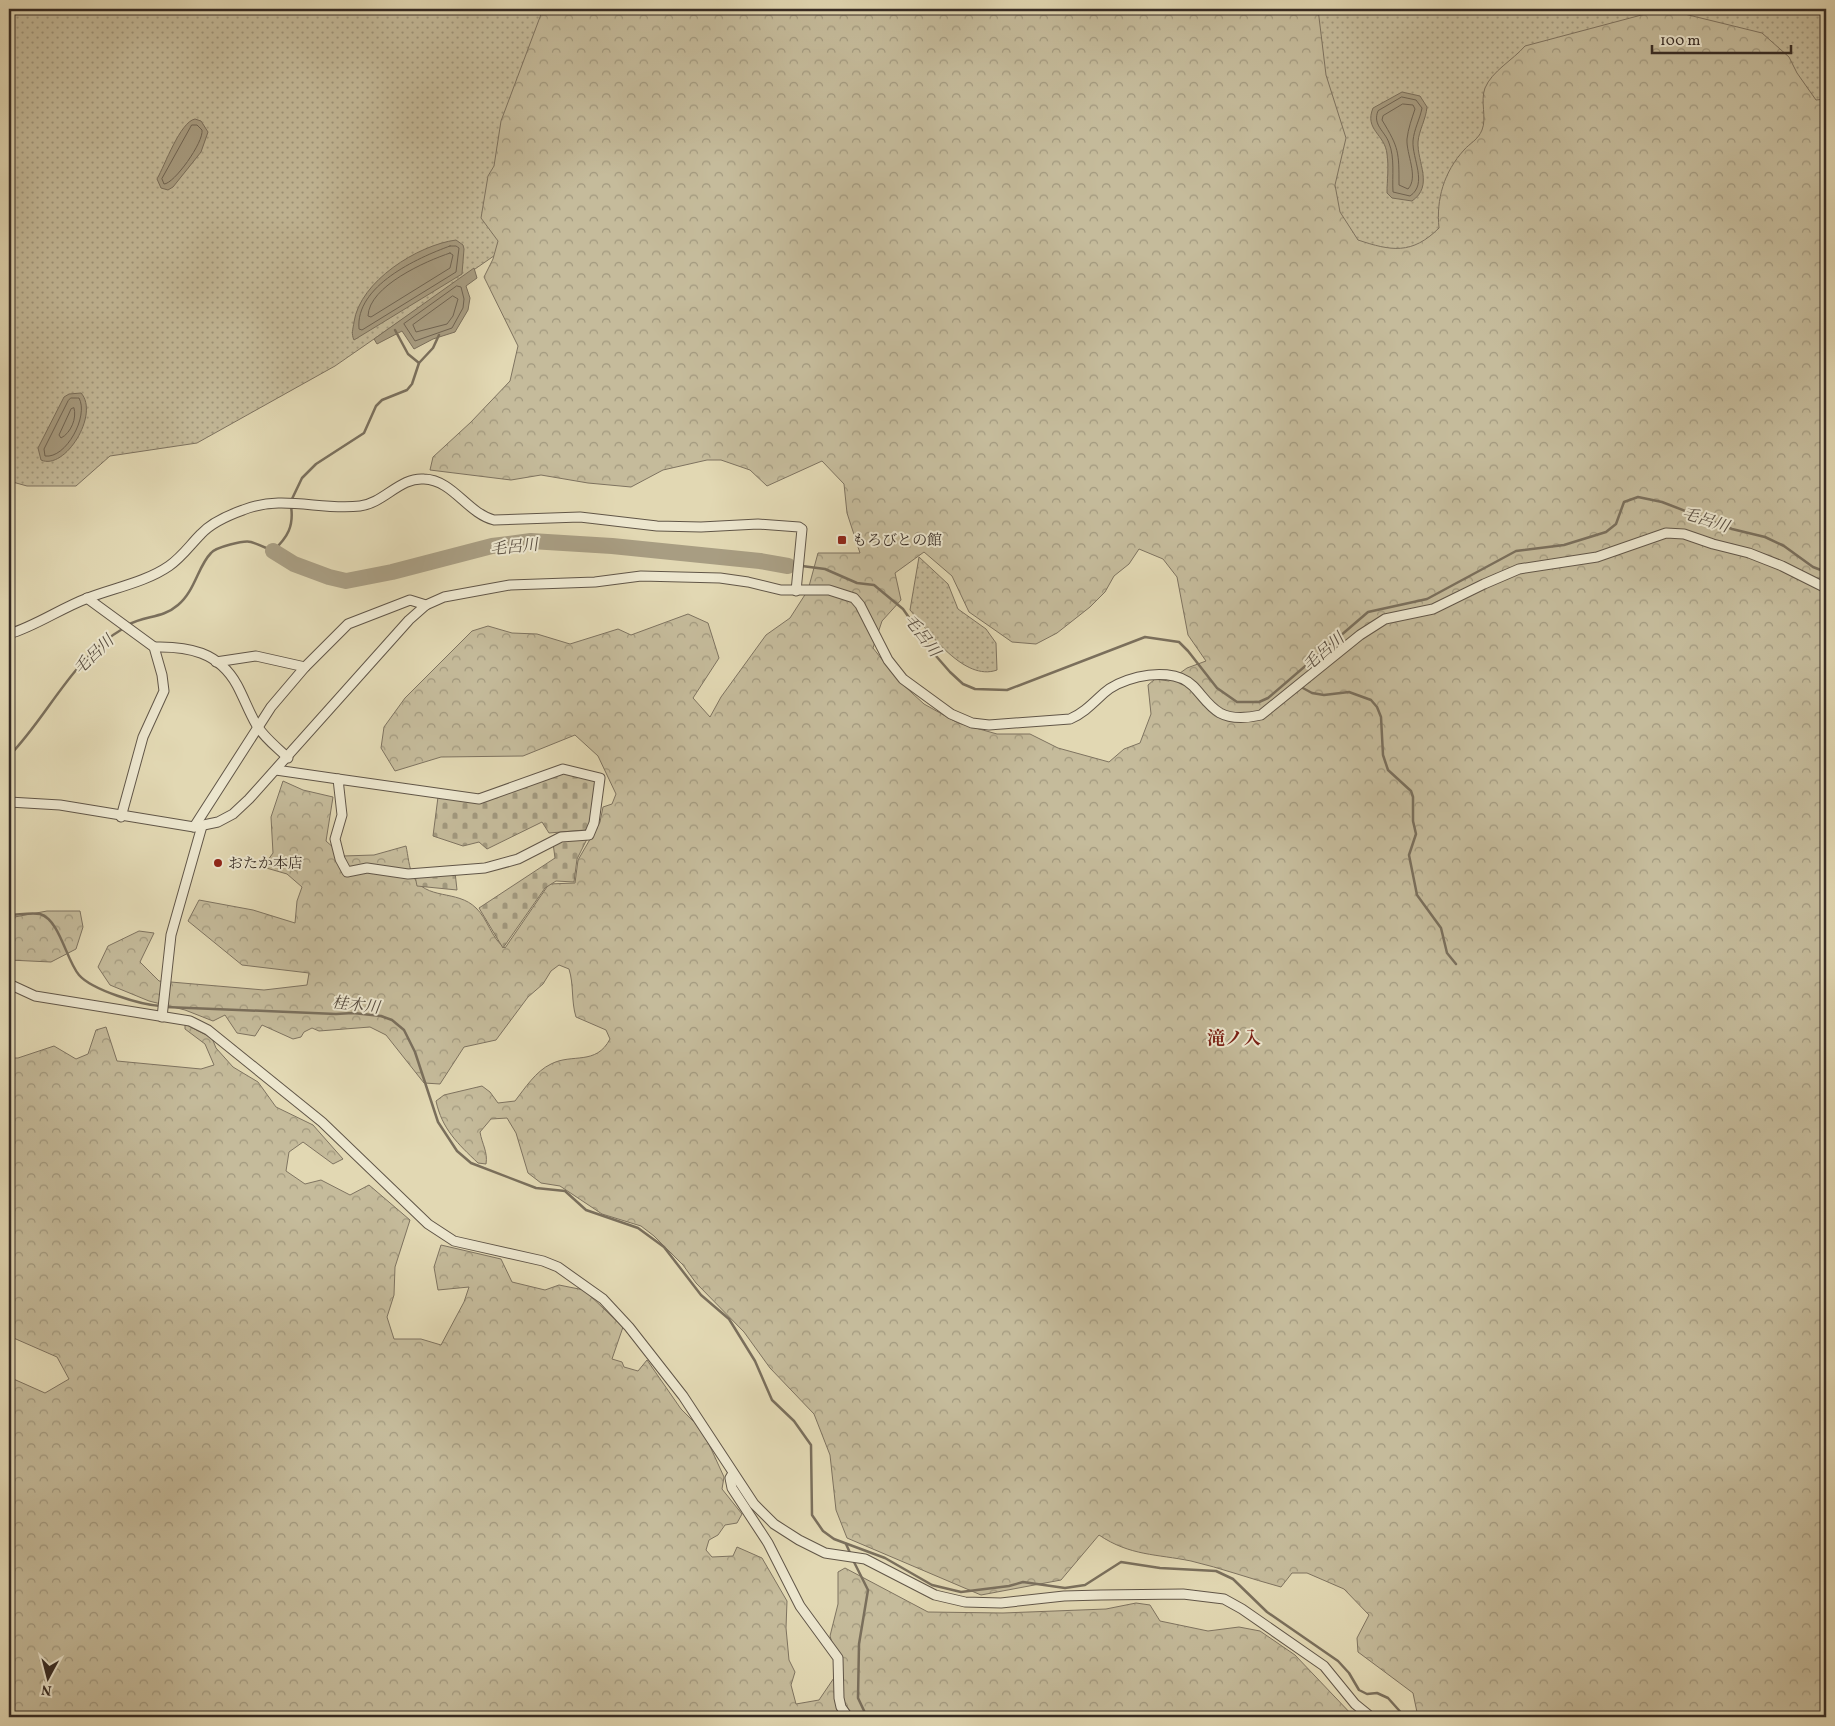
<svg xmlns="http://www.w3.org/2000/svg" width="1835" height="1726" viewBox="0 0 1835 1726" font-family="Vollkorn,'Noto Serif JP',serif">
	<style>
		.grass { fill: url(#grass-dots); stroke: #7e7360 }
		.forest { fill: url(#forest-crowns); stroke: #7e7360; fill-rule: evenodd }
		.cemetery { fill: url(#cemetery-stones); stroke: #7e7360 }
		.water { fill: #a89d82; stroke: #7a6f5c }
		.lines { fill: none; stroke-linecap: round; stroke-linejoin: round }
		.shore { stroke: #6f6453; stroke-width: 1 }
		.stream { stroke: #7a6f5c; stroke-width: 2.5 }
		.river { stroke: #a89d82; stroke-width: 16 }
		.minor-casing { stroke: #615648; stroke-width: 11 }
		.minor { stroke: #ece6ce; stroke-width: 9 }
		.poi-dot { fill: #8f2418; stroke: #ece6ce; stroke-width: 2 }
		.labels { text-anchor: middle; stroke-width: 4; stroke-linejoin: round; paint-order: stroke }
		.poi-label { font-size: 15px; fill: #362b24; stroke: #ece6ce; text-anchor: start }
		.water-label { font-size: 16px; font-style: italic; fill: #584d40; stroke: #ece6ce }
		.quarter-label { font-size: 18px; font-weight: bold; fill: #7a1f14; stroke: #ece6ce }
	</style>
	<defs>
		<pattern id="grass-dots" width="8" height="8" patternUnits="userSpaceOnUse" patternTransform="scale(1.25)"><rect width="8" height="8" fill="#c5bb9b"/><path d="M2 2h.1M6 6h.1" fill="none" stroke="#a1987e" stroke-width="1.8" stroke-linecap="round"/></pattern>
		<pattern id="forest-crowns" width="20" height="18" patternUnits="userSpaceOnUse" patternTransform="scale(1.25)"><rect width="20" height="18" fill="#c5bb9b"/><path d="M2 6a3 3 0 1 1 6 0M12 15a3 3 0 1 1 6 0" fill="none" stroke="#a1987e"/></pattern>
		<pattern id="cemetery-stones" width="16" height="16" patternUnits="userSpaceOnUse" patternTransform="scale(1.25)"><rect width="16" height="16" fill="#c5bb9b"/><path d="M2 7V4a2 2 0 0 1 4 0v3zM10 15v-3a2 2 0 0 1 4 0v3z" fill="#a1987e"/></pattern>
	</defs>
	<rect width="100%" height="100%" fill="#e2d8b3"/>
	<filter id="stains"><feTurbulence type="fractalNoise" baseFrequency=".004" numOctaves="4"/><feColorMatrix values="0 0 0 0 .2 0 0 0 0 .09 0 0 0 0 .02 0 0 0 .5 -.17"/></filter>
	<radialGradient id="worn" r=".72"><stop offset=".6" stop-color="#630" stop-opacity="0"/><stop offset="1" stop-color="#630" stop-opacity=".3"/></radialGradient>
	<g class="grass">
		<polygon points="9,9 565,9 501,251 335,366 197,443 110,456 76,486 27,486 9,481"/>
		<polygon points="1283,9 1826,9 1826,109 1478,226 1404,260 1323,227"/>
		<path d="M919,557L948,584L958,609L986,629L996,643L997,670C964,682 929,632 910,610Z"/>
	</g>
	<g class="forest">
		<path d="M543,9H1318L1326,75L1346,138L1335,185L1340,212L1358,240C1391,251 1412,255 1439,228C1436,199 1444,172 1464,150C1470,143 1478,140 1482,130C1487,118 1480,101 1485,88C1492,71 1513,60 1525,46L1664,9L1762,33L1789,57L1797,73L1816,100L1826,99V1717H1418L1413,1693L1358,1652L1357,1638L1369,1615L1344,1589L1307,1573H1292L1281,1587C1251,1579 1221,1568 1191,1561C1157,1554 1130,1556 1099,1535L1061,1580L981,1595L847,1538L836,1510L830,1455L814,1414L770,1368L744,1332L696,1283L683,1265L654,1236L641,1226L602,1214L560,1186L541,1183L528,1173L516,1133L507,1118L491,1119L480,1132C482,1144 488,1152 486,1164L478,1163C458,1144 442,1129 436,1101L444,1095L482,1086L490,1092L498,1103L515,1101C525,1088 536,1071 551,1064C572,1053 596,1066 610,1039L606,1030L576,1017C571,1001 574,985 569,969L559,965L551,971L543,984L528,997L496,1040L464,1047L440,1084L424,1083L386,1035L370,1027L319,1031L312,1028L304,1032L301,1037L293,1039L262,1025L255,1036L237,1033L225,1015L213,1021L185,1010L149,1001L110,985L98,967L108,946L139,931L154,933L140,962L159,981L264,990L307,985L309,973L242,965L188,921L199,900L253,910L295,923L297,901L302,887L287,874L263,867L273,853L271,817L283,781L303,790L333,797L326,841L343,856L374,855L406,846C408,855 409,868 413,876C426,901 457,889 476,908C488,919 491,938 505,948L549,884L575,883L578,860L600,822L603,807L612,804L616,794L598,756L575,735L523,756L441,757L395,771L381,748L384,727L405,698L472,631L488,626L512,633L537,634L570,644L618,629L631,635L688,614L708,623L719,658L693,698L710,717L721,697L766,635L790,618L808,590L818,553H860L847,513L844,484L822,461L767,486L750,470L721,460H707L663,470L631,487L588,483L541,475L511,480L430,470L433,457L471,422L510,381L518,346L484,277L493,259L498,241L481,218L488,176L494,166L501,121ZM1139,549L1163,559L1177,577L1188,635L1206,661L1187,668L1169,681L1155,679L1148,685L1151,714L1140,743L1124,749L1109,762L1058,748L1030,734H997L958,723L924,704L899,681L873,648L882,621L901,600L895,573L924,552L952,576L969,612L1012,642L1036,644L1057,633L1090,607L1105,592L1114,576L1129,564Z"/>
		<polygon points="47,911 80,911 83,927 76,949 51,962 9,960 9,918"/>
		<polygon points="185,1024 212,1038 216,1048 233,1067 258,1082 276,1107 313,1125 343,1159 333,1164 303,1142 289,1152 286,1171 305,1184 321,1180 350,1195 369,1185 410,1220 395,1267 394,1295 387,1317 394,1339 421,1339 441,1345 464,1302 469,1287 438,1290 434,1267 441,1245 501,1259 512,1282 545,1290 559,1285 584,1290 623,1327 612,1359 622,1362 624,1367 638,1371 647,1360 681,1409 695,1423 708,1442 724,1477 722,1489 742,1514 737,1523 725,1525 718,1535 709,1540 706,1550 712,1557 733,1556 737,1547 762,1558 787,1601 786,1628 789,1660 795,1672 791,1685 796,1704 819,1700 840,1669 830,1636 838,1604 838,1572 845,1568 928,1612 1003,1613 1106,1609 1136,1603 1150,1605 1160,1621 1208,1631 1239,1627 1260,1631 1295,1655 1354,1717 9,1717 9,1377 45,1393 69,1379 57,1357 9,1336 9,1058 18,1058 54,1046 76,1059 88,1054 96,1030 106,1027 117,1061 201,1069 214,1065 205,1044 185,1029"/>
	</g>
	<g class="cemetery">
		<polygon points="563,772 596,780 592,823 585,830 549,833 542,822 487,849 479,842 463,846 433,836 438,797 480,803"/>
		<polygon points="588,837 577,859 574,882 556,881 545,888 503,948 479,908 555,858 553,843"/>
		<polygon points="455,872 457,890 417,886 415,876"/>
	</g>
	<g class="water">
		<path d="M1402,92L1420,96L1427,107C1426,119 1419,130 1418,142C1417,162 1434,186 1412,201L1392,198L1387,193C1387,181 1389,167 1387,154C1385,134 1364,130 1373,108Z"/>
		<path d="M195,119L201,121L208,132L201,152L173,187L168,190L161,188L157,179C165,165 180,122 195,119Z"/>
		<path d="M456,240L463,245L464,249L462,274L354,340C351,334 353,329 354,322C360,281 418,245 456,240Z"/>
		<polygon points="474,268 477,278 466,286 470,298 468,310 455,332 433,339 414,349 402,331 377,344 374,339"/>
		<path d="M81,393C100,414 65,471 41,460L38,448L64,397L69,394Z"/>
	</g>
	<g class="lines">
		<g class="shore">
			<path d="M1402,97L1416,100L1422,108C1420,119 1414,129 1413,141C1412,159 1428,184 1410,196L1393,192C1392,176 1395,158 1389,143C1385,131 1372,125 1378,111Z"/>
			<path d="M1403,104L1413,105L1415,109C1412,118 1408,129 1407,139C1406,154 1419,177 1408,189L1399,185C1399,152 1399,148 1382,120L1383,116Z"/>
			<path d="M192,125H197L202,130C204,142 174,184 164,184L162,179Z"/>
			<path d="M450,246H456L459,248L456,272L362,330L359,329C355,286 417,258 450,246Z"/>
			<path d="M450,253L453,255L450,268L371,317L368,316C369,286 426,261 450,253Z"/>
			<polygon points="457,286 461,287 464,299 463,308 452,328 415,341 404,324"/>
			<polygon points="453,296 458,299 453,316 447,324 416,332 413,325"/>
			<path d="M71,398H79C89,416 66,459 45,456L44,449L68,401Z"/>
			<path d="M74,408C77,418 71,433 61,438L59,435L71,409Z"/>
		</g>
		<g class="stream">
			<polyline points="395,330 408,354 419,363"/>
			<polyline points="291,501 302,478 316,464 364,433 376,406 382,400 407,390 412,384 419,363 433,348 439,335"/>
			<polyline points="788,566 796,566"/>
			<polyline points="802,566 825,569 857,583 874,585 903,609 936,656 950,672 963,684 975,689 1007,690 1145,637 1179,642 1188,651 1217,688 1237,702 1259,702 1268,698 1368,612 1427,599 1516,551 1564,545 1606,532 1616,524 1624,502 1638,497 1662,502 1732,529 1765,537 1784,546 1813,567 1826,572"/>
			<path d="M128,625C145,615 162,619 178,605C195,591 198,566 211,553C216,547 244,540 251,542C258,544 266,548 273,551C288,537 294,526 291,506"/>
			<polyline points="1301,687 1312,693 1324,695 1349,692 1371,700 1377,707 1381,717 1383,755 1388,770 1411,791 1413,797 1413,821 1416,834 1409,855 1417,895 1441,928 1447,953 1456,964"/>
			<path d="M9,756C49,715 72,658 124,628"/>
			<path d="M9,915C18,915 31,912 40,914C60,920 66,960 79,975C92,990 141,1005 161,1006"/>
			<polyline points="166,1007 336,1014 353,1013 381,1016 392,1020 404,1030 415,1052 438,1122 457,1151 471,1163 536,1188 565,1191 586,1210 638,1228 664,1247 701,1295 729,1319 755,1361 772,1400 794,1421 811,1445 812,1515 823,1531 834,1539 885,1558 932,1585 961,1592 1009,1586 1023,1582 1065,1588 1085,1585 1121,1562 1160,1568 1216,1571 1233,1579 1267,1612 1338,1661 1349,1673 1359,1690 1367,1694 1377,1693 1388,1698 1405,1717"/>
			<polyline points="846,1544 851,1555"/>
			<polyline points="853,1560 868,1590 859,1644 858,1698 867,1717"/>
		</g>
		<polyline class="river" points="273,551 294,564 329,577 346,581 392,572 492,546 531,541 612,546 760,561 788,566"/>
		<g class="minor-casing">
			<g id="minor">
				<polyline points="87,598 154,647 162,675 164,691 143,737 121,817"/>
				<path d="M9,634C36,626 61,608 88,598C114,588 146,582 169,566C182,557 190,545 201,534C212,522 229,515 243,510C283,494 320,511 360,506C384,503 400,477 424,479C453,480 467,513 494,520L580,517L657,526L701,527L758,524L799,527L802,529L796,591"/>
				<path d="M154,647C188,646 219,652 237,685C244,698 249,712 256,724C263,737 278,748 288,758"/>
				<polyline points="216,662 256,656 305,667"/>
				<polygon points="563,769 600,778 594,823 589,835 561,837 518,859 485,868 408,874 367,868 347,872 340,859 335,839 342,815 338,779 479,799"/>
				<polyline points="276,770 338,779"/>
				<path d="M9,802L60,805L194,827L218,822L233,814L249,799L409,620L426,605L444,597L510,585L595,582L641,576L720,578L748,582L781,590H829L854,598L860,605L888,660L903,679L951,714L972,723L989,725L1070,719C1084,713 1093,703 1104,693C1113,685 1126,680 1138,677C1155,673 1179,672 1193,686C1202,695 1208,706 1220,713C1233,720 1248,718 1261,715L1360,635L1385,619L1433,609L1484,584L1519,569L1597,557L1666,533L1684,534L1713,544L1749,553L1782,566L1826,588"/>
				<polyline points="194,827 271,707 305,667 348,624 410,600 426,605"/>
				<polyline points="9,984 35,996 190,1021 208,1030 322,1122 428,1224 454,1241 543,1261 558,1267 603,1299 629,1327 683,1396 754,1504 774,1524 799,1540 825,1553 865,1559 935,1595 965,1602 1001,1603 1064,1596 1101,1595 1183,1594 1224,1599 1242,1609 1324,1666 1355,1704 1371,1717"/>
				<polyline points="162,1017 171,935 202,826"/>
				<polyline points="733,1473 730,1478 732,1488 768,1543 800,1606 838,1658 839,1698 841,1707 848,1717"/>
			</g>
		</g>
		<use href="#minor" class="minor"/>
	</g>
	<g class="poi-dot">
		<rect x="837" y="535" width="10" height="10" rx="2.5"/>
		<circle cx="218" cy="863" r="5"/>
	</g>
	<g class="labels">
		<g class="poi-label">
			<text x="852" y="545">もろびとの館</text>
			<text x="228" y="868">おたか本店</text>
		</g>
		<g class="water-label">
			<text transform="translate(1706 519) rotate(18)" y="6">毛呂川</text>
			<text transform="translate(514 546) rotate(-6)" y="6">毛呂川</text>
			<text transform="translate(923 635) rotate(53)" y="6">毛呂川</text>
			<text transform="translate(1323 651) rotate(-41)" y="6">毛呂川</text>
			<text transform="translate(93 654) rotate(-44)" y="6">毛呂川</text>
			<text transform="translate(356 1004) rotate(7)" y="6">桂木川</text>
		</g>
		<g class="quarter-label">
			<text x="1234" y="1044">滝ノ入</text>
		</g>
	</g>
	<rect width="1835" height="1726" fill="none" stroke="#e2d8b3" stroke-width="30"/>
	<rect x="10" y="10" width="1815" height="1706" fill="none" stroke="#362b24" stroke-width="2.5"/>
	<rect x="15" y="15" width="1805" height="1696" fill="none" stroke="#362b24"/>
	<g transform="translate(48 1678) rotate(187)" stroke="#ece6ce" stroke-width="4" paint-order="stroke">
	<path d="M0-4L9 19L0 12L-9 19Z" fill="#362b24"/>
	<text y="-8" font-size="14" font-weight="bold" text-anchor="middle" fill="#362b24">N</text>
	</g>
	<path d="M1652 45v8h139v-8" fill="none" stroke="#362b24" stroke-width="2.5"/>
	<text x="1660" y="45" font-size="15" fill="#362b24" stroke="#ece6ce" stroke-width="4" paint-order="stroke">100 m</text>
	<rect width="100%" height="100%" filter="url(#stains)"/>
	<rect width="100%" height="100%" fill="url(#worn)"/>
</svg>
